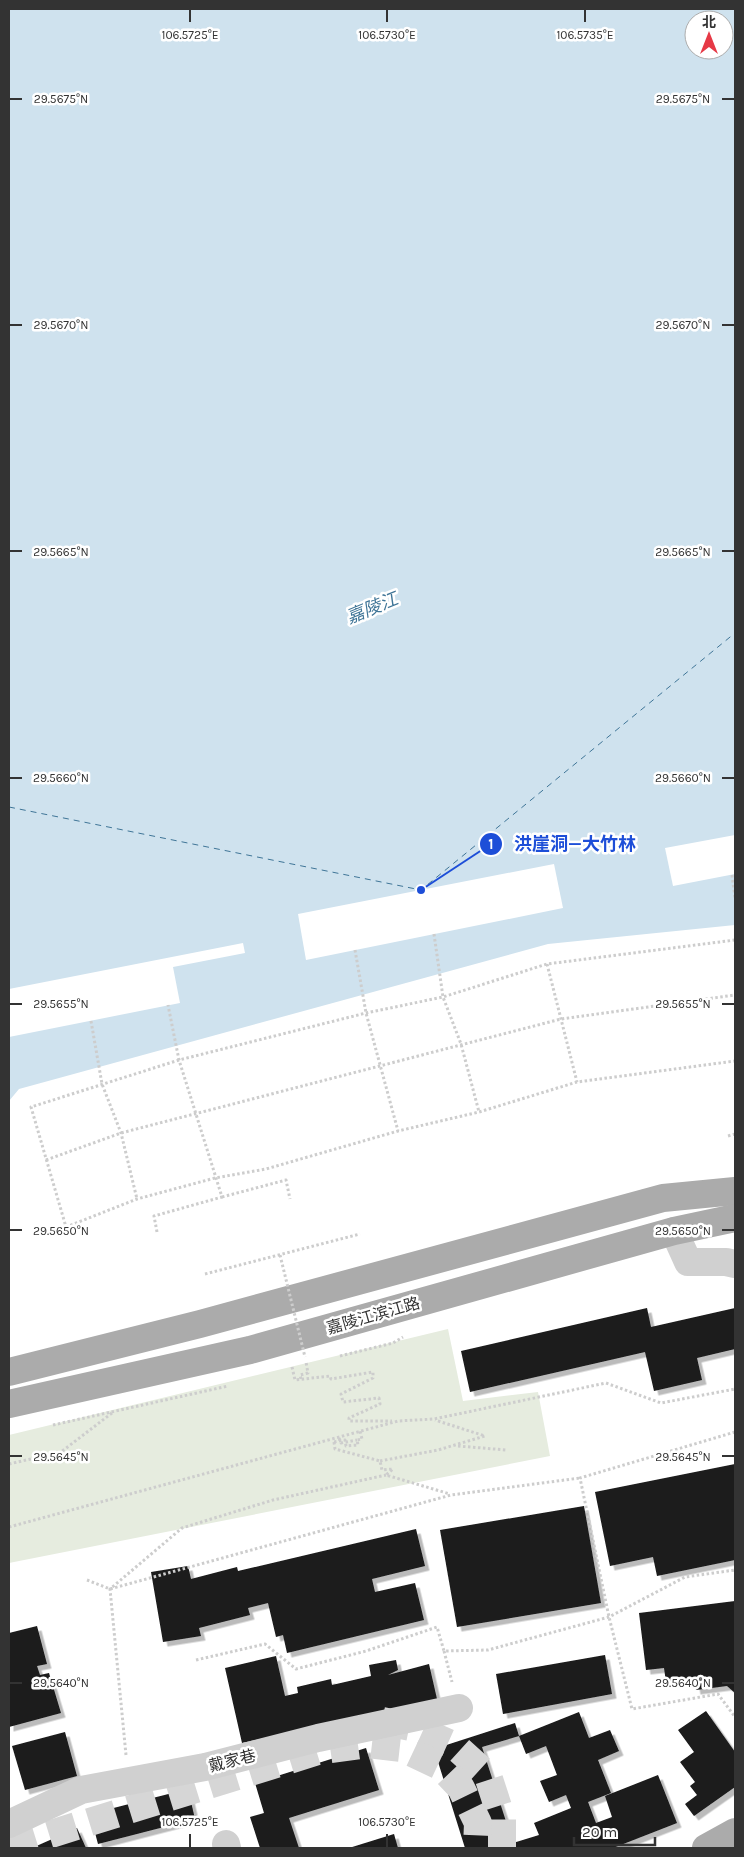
<svg xmlns="http://www.w3.org/2000/svg" width="744" height="1857" viewBox="0 0 744 1857" font-family="Karla,'Noto Sans SC',sans-serif">
	<style>
		.green { fill: #e6ecdf }
		.water { fill: #cfe2ee; fill-rule: evenodd }
		.pier { fill: #fff }
		.lines { fill: none; stroke-linecap: round; stroke-linejoin: round }
		.ferry { stroke: #3f7597; stroke-width: 1; stroke-dasharray: 6 5; stroke-linecap: butt }
		.building { fill: #1a1a1a; fill-rule: evenodd; filter: url(#shadow) }
		.major-tunnel { stroke: #d6d6d6; stroke-width: 28; stroke-dasharray: 28 14; stroke-linecap: butt }
		.path { stroke: #cdcdcd; stroke-width: 3; stroke-dasharray: 2.5 2.5; stroke-linecap: butt }
		.minor { stroke: #d0d0d0; stroke-width: 28 }
		.major { stroke: #ababab; stroke-width: 28 }
		.path-bridge { stroke: #cdcdcd; stroke-width: 3; stroke-dasharray: 2.5 2.5; stroke-linecap: butt }
		.ticks { fill: none; stroke: #333; stroke-width: 2 }
		.labels { text-anchor: middle; stroke-width: 5; stroke-linejoin: round; paint-order: stroke }
		.street-label { font-size: 16px; fill: #333; stroke: #fff }
		.water-label { font-size: 18px; font-style: italic; fill: #3f7597; stroke: #fff }
		.ticks-label { font-size: 12px; text-anchor: middle; fill: #333; stroke: #fff; stroke-width: 5; stroke-linejoin: round; paint-order: stroke }
		.leader { fill: none; stroke: #1d4ed8; stroke-width: 2 }
		.callout-dot { fill: #1d4ed8; stroke: #fff; stroke-width: 2 }
		.mark-label { font-size: 15px; text-anchor: middle; font-weight: bold; fill: #fff }
		.callout-label { font-size: 18px; text-anchor: middle; font-weight: bold; fill: #1d4ed8; stroke: #fff; stroke-width: 5; stroke-linejoin: round; paint-order: stroke }
	</style>
	<defs>
		<filter id="shadow"><feDropShadow dx="4.5" dy="4.5" stdDeviation="0" flood-color="#0004"/></filter>
	</defs>
	<rect width="100%" height="100%" fill="#fff"/>
	<polygon class="green" points="448,1329 463,1401 538,1392 550,1456 9,1563 9,1435"/>
	<path class="water" d="M9,9H735V925L548,944L19,1089L9,1101ZM694,20H724V50H694Z"/>
	<g class="pier">
		<polygon points="735,835 735,874 673,886 665,848"/>
		<polygon points="554,864 563,908 306,960 298,914"/>
		<polygon points="243,943 245,953 173,967 180,1003 9,1037 9,989"/>
	</g>
	<g class="lines">
		<polyline class="ferry" points="9,807 421,890 735,633"/>
	</g>
	<g class="building">
		<polygon points="647,1308 651,1327 735,1308 735,1349 697,1358 702,1380 654,1391 645,1352 470,1392 461,1351"/>
		<polygon points="735,1464 735,1560 657,1576 653,1557 610,1566 595,1492"/>
		<polygon points="584,1506 601,1603 457,1627 440,1530"/>
		<polygon points="416,1529 425,1566 372,1579 375,1592 415,1583 424,1620 287,1653 283,1635 276,1637 268,1603 248,1608 250,1615 199,1628 201,1636 163,1642 151,1572 188,1566 191,1579 237,1567 238,1571"/>
		<polygon points="735,1601 735,1693 727,1686 696,1690 694,1678 666,1682 664,1668 646,1670 639,1613"/>
		<polygon points="37,1626 47,1664 37,1666 40,1675 49,1673 61,1713 9,1727 9,1633"/>
		<polygon points="605,1655 612,1694 503,1714 496,1674"/>
		<polygon points="276,1656 285,1696 298,1693 297,1687 331,1679 332,1685 371,1676 369,1665 396,1660 398,1670 388,1675 429,1664 437,1699 242,1743 225,1668"/>
		<polygon points="706,1711 735,1752 735,1787 694,1816 685,1804 697,1795 690,1786 695,1782 680,1762 694,1752 678,1730"/>
		<path d="M579,1712L589,1738L610,1730L619,1751L598,1760L611,1793L588,1802L596,1823L612,1817L605,1796L658,1775L677,1823L613,1848H465L434,1749L515,1723L519,1736ZM519,1736L526,1754L546,1746L557,1775L540,1781L549,1802L566,1795L571,1808L534,1823L539,1835L513,1843L482,1747Z"/>
		<polygon points="65,1732 77,1776 25,1790 12,1746"/>
		<polygon points="366,1748 379,1790 289,1818 299,1848 260,1848 250,1817 264,1813 255,1783"/>
		<polygon points="188,1789 195,1819 98,1844 90,1814"/>
		<polygon points="77,1828 86,1848 32,1848"/>
		<polygon points="394,1834 398,1848 349,1848"/>
	</g>
	<g class="lines">
		<g class="major-tunnel">
			<polyline points="382,1721 415,1728 455,1746 488,1776 502,1819 502,1848"/>
			<polyline points="9,1847 318,1751 367,1744 402,1748 440,1766 461,1788 478,1823 477,1848"/>
		</g>
		<g class="path">
			<polyline points="732,875 735,898"/>
			<polyline points="434,934 443,997 461,1044 479,1112"/>
			<polyline points="735,940 547,964 443,997 366,1013 179,1060 31,1107 66,1227 137,1199 215,1178 266,1169 398,1131 479,1112 577,1082 735,1061"/>
			<polyline points="355,950 366,1013 398,1131"/>
			<polyline points="547,964 577,1082"/>
			<polyline points="91,1021 102,1084 121,1133 137,1199"/>
			<polyline points="728,1136 735,1134"/>
			<polyline points="46,1160 121,1133 561,1019 735,995"/>
			<polyline points="222,1197 286,1180 290,1199"/>
			<polyline points="157,1232 154,1216 222,1197 179,1060 168,1005"/>
			<polyline points="205,1274 360,1234"/>
			<polyline points="340,1356 393,1343 403,1337"/>
			<polyline points="292,1367 295,1380 330,1376 331,1379 373,1372 373,1378 341,1394 343,1402 379,1398 380,1404 349,1418 349,1421 392,1421"/>
			<polyline points="301,1379 300,1375 308,1373 306,1362"/>
			<polyline points="53,1425 228,1386"/>
			<polyline points="735,1432 580,1478 609,1617 632,1709 718,1694 735,1717"/>
			<polyline points="339,1438 341,1443 357,1440"/>
			<polyline points="334,1442 335,1449 380,1461 382,1470 393,1469 386,1475 450,1494"/>
			<polyline points="458,1446 506,1450"/>
			<polyline points="380,1461 438,1450 485,1436 435,1420"/>
			<polyline points="9,1464 61,1452 112,1413"/>
			<polyline points="9,1527 398,1421 434,1419 606,1383 661,1403 735,1389"/>
			<polyline points="87,1580 110,1589 451,1495 580,1478"/>
			<polyline points="444,1651 452,1682"/>
			<polyline points="196,1660 265,1644 296,1669 366,1651 437,1627 444,1651 488,1650 609,1617 685,1577 735,1570"/>
			<polyline points="126,1755 110,1589 182,1528 273,1500 386,1475"/>
		</g>
		<g class="minor">
			<polyline points="674,1231 688,1262 726,1262 735,1264"/>
			<polyline points="9,1824 81,1790 205,1767 318,1738 459,1708"/>
			<polyline points="226,1844 227,1848"/>
		</g>
		<g class="major">
			<polyline points="9,1372 200,1324 663,1198 735,1191"/>
			<polyline points="9,1404 250,1350 674,1231 735,1218"/>
			<polyline points="706,1848 735,1832"/>
		</g>
		<g class="path-bridge">
			<polyline points="280,1255 305,1357"/>
			<polyline points="334,1442 345,1440 346,1446 358,1445 357,1440 362,1439 360,1431"/>
		</g>
	</g>
	<path class="ticks" d="M190,10V22M387,10V22M585,10V22M10,99H22M722,99H734M10,325H22M722,325H734M10,551H22M722,551H734M10,778H22M722,778H734M10,1004H22M722,1004H734M10,1230H22M722,1230H734M10,1456H22M722,1456H734M10,1683H22M722,1683H734M190,1834V1847M387,1834V1847"/>
	<g class="labels">
		<g class="street-label">
			<text transform="translate(373 1315) rotate(-16)" y="6">嘉陵江滨江路</text>
			<text transform="translate(232 1760) rotate(-14)" y="6">戴家巷</text>
		</g>
		<g class="water-label">
			<text transform="translate(372 608) rotate(-22)" y="6">嘉陵江</text>
		</g>
	</g>
	<g class="ticks-label">
		<text x="190" y="39">106.5725°E</text>
		<text x="387" y="39">106.5730°E</text>
		<text x="585" y="39">106.5735°E</text>
		<text x="61" y="103">29.5675°N</text>
		<text x="683" y="103">29.5675°N</text>
		<text x="61" y="329">29.5670°N</text>
		<text x="683" y="329">29.5670°N</text>
		<text x="61" y="556">29.5665°N</text>
		<text x="683" y="556">29.5665°N</text>
		<text x="61" y="782">29.5660°N</text>
		<text x="683" y="782">29.5660°N</text>
		<text x="61" y="1008">29.5655°N</text>
		<text x="683" y="1008">29.5655°N</text>
		<text x="61" y="1235">29.5650°N</text>
		<text x="683" y="1235">29.5650°N</text>
		<text x="61" y="1461">29.5645°N</text>
		<text x="683" y="1461">29.5645°N</text>
		<text x="61" y="1687">29.5640°N</text>
		<text x="683" y="1687">29.5640°N</text>
		<text x="190" y="1826">106.5725°E</text>
		<text x="387" y="1826">106.5730°E</text>
	</g>
	<path class="leader" d="M421 890L491 844"/>
	<g class="callout-dot">
		<circle cx="421" cy="890" r="5"/>
		<circle cx="491" cy="844" r="12"/>
	</g>
	<g class="mark-label">
		<text x="491" y="849">1</text>
	</g>
	<g class="callout-label">
		<text x="575" y="850">洪崖洞—大竹林</text>
	</g>
	<rect width="744" height="1857" fill="none" stroke="#333333" stroke-width="20"/>
	<g transform="translate(709 35)"><circle r="24" fill="#ffffff" stroke="#adadad"/>
	<path d="M0-4L9 19L0 12L-9 19Z" fill="#e63946"/>
	<text y="-8" font-size="14" font-weight="bold" text-anchor="middle" fill="#333333">北</text>
	</g>
	<path d="M574 1837v8h81v-8" fill="none" stroke="#333333" stroke-width="2.5"/>
	<text x="582" y="1837" font-size="15" fill="#333333" stroke="#ffffff" stroke-width="4" paint-order="stroke">20 m</text>
</svg>
